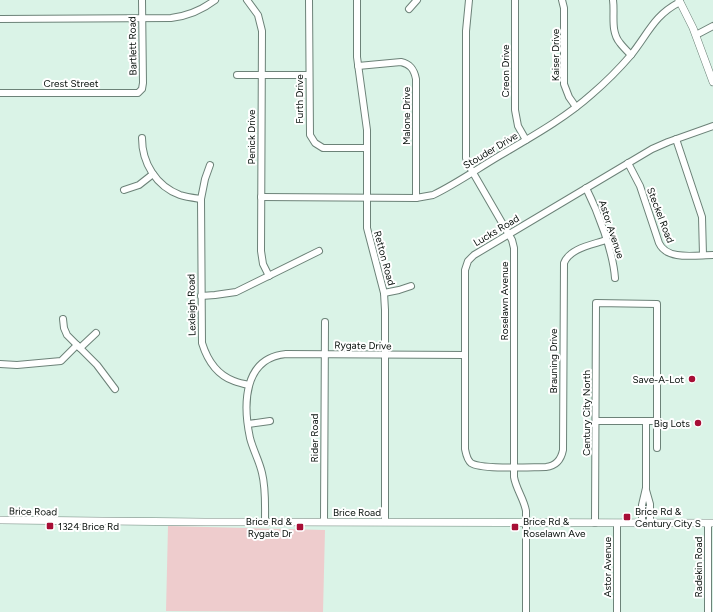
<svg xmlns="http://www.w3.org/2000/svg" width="713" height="612" viewBox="0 0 713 612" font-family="Figtree,sans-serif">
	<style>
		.green { fill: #eecccd }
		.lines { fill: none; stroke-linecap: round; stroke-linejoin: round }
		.minor-casing { stroke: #6c8278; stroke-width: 8 }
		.major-casing { stroke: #6c8278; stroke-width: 8 }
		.minor { stroke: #fff; stroke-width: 6 }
		.major { stroke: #fff; stroke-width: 7 }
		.poi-dot { fill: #a70e36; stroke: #fff; stroke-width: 1.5 }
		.labels { text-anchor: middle; stroke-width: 4; stroke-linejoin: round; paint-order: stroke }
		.street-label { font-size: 10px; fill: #060e0a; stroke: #fff }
		.poi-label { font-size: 10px; fill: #060e0a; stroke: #fff; text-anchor: end }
	</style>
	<rect width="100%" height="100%" fill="#daf3e7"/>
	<polygon class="green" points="168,526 325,530 323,612 166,611"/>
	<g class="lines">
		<g class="minor-casing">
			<g id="minor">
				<polyline points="247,0 258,15 262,31 261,251 263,264 269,276"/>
				<polyline points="309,0 310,135 315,143 323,148 367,148"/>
				<polyline points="357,0 357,57 367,130 367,228 384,293 385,310 385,522"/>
				<path d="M469,0L466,31V158L468,164L512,240L514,248V477C516,489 524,499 526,511V612"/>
				<polyline points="515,0 515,110 518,126 526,140"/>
				<polyline points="562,0 564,8 564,84 569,97 576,107"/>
				<path d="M613,0C615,14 610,31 620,43C623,47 627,51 631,55"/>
				<polyline points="409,9 417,0"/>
				<path d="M0,19L171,18C187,16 202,10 215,0"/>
				<polyline points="696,35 713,26"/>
				<path d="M358,66L401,62C410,64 414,69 416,79V198"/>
				<polyline points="237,75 309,75"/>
				<polyline points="0,93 138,93 142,89 143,83 142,0"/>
				<path d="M142,138C142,163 156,186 180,195C186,197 194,198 201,199"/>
				<polyline points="676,139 702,217 703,255"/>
				<path d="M628,163L640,186L659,243C667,261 696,255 713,255"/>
				<path d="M210,165L205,179L201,199L202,343C207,359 217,375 234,381C239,383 244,384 249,385"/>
				<path d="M586,188C598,212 613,251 615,278"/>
				<polyline points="124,190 139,185 153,174"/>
				<path d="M261,197L416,198L433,195C456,184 477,169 499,156C531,137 564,119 592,94C606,82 619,69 631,55C648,34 654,15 680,2"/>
				<path d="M606,240C592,245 570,248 564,263L563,450C561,460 556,466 546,467C531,467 481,470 471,463C467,460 466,454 465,449V270L468,261L474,255L652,149L668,142L713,126"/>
				<polyline points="384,293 399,290 411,286"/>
				<polyline points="201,296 215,295 236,292 319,251"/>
				<polyline points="63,319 64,328 67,335 97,365 115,389"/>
				<polyline points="80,348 96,333"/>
				<polyline points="0,364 17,365 61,361 77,345"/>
				<polyline points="596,421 657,421"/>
				<polyline points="248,424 270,421"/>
				<polyline points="646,490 650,504 650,523"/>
				<path d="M265,522C265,505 266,489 262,473C259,460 253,450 250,438C243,405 243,358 286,354L465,355"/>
				<polyline points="324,522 325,322"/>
				<polyline points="595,523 596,303 657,304 657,448"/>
				<polyline points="617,523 617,612"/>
				<polyline points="642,523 642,505 646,488 646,421"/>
				<polyline points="708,523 708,612"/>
			</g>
		</g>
		<g class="major-casing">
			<g id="major">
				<polyline points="679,0 693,28 713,82"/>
				<polyline points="0,520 205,522 713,523"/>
			</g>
		</g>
		<use href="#minor" class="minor"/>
		<use href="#major" class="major"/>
	</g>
	<g class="poi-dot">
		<circle cx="692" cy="379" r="4"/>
		<circle cx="698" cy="423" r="4"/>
		<rect x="623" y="513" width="8" height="8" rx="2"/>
		<rect x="46" y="522" width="8" height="8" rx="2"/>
		<rect x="296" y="523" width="8" height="8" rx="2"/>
		<rect x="511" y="523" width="8" height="8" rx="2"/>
	</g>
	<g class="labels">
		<g class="street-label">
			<text transform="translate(132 46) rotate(-91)" y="4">Bartlett Road</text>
			<text transform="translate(555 55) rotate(-90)" y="4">Kaiser Drive</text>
			<text transform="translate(505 71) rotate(-90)" y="4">Creon Drive</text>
			<text x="71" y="87">Crest Street</text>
			<text transform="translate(299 99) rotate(-90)" y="4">Furth Drive</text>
			<text transform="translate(406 116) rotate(-90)" y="4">Malone Drive</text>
			<text transform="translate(251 137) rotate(-90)" y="4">Penick Drive</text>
			<text transform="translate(490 150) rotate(-31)" y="4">Stouder Drive</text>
			<text transform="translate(661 215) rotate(69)" y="4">Steckel Road</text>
			<text transform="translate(612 229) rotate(72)" y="4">Astor Avenue</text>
			<text transform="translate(496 230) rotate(-31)" y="4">Lucks Road</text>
			<text transform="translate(385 258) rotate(75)" y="4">Retton Road</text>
			<text transform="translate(504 301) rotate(-90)" y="4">Roselawn Avenue</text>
			<text transform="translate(191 305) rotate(-91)" y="4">Lexleigh Road</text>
			<text transform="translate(363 345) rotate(1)" y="4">Rygate Drive</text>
			<text transform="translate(553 361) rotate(-90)" y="4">Brauning Drive</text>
			<text transform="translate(586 413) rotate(-90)" y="4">Century City North</text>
			<text transform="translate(314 438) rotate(-90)" y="4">Rider Road</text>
			<text transform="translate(33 511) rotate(1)" y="4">Brice Road</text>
			<text x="357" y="516">Brice Road</text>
			<text transform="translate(607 567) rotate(-90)" y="4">Astor Avenue</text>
			<text transform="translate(698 567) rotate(-90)" y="4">Radekin Road</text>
		</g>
		<g class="poi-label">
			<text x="684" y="383">Save-A-Lot</text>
			<text x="690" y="427">Big Lots</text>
			<text x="635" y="515" text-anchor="start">Brice Rd &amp;<tspan x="635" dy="12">Century City S</tspan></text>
			<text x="292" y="525">Brice Rd &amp;<tspan x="292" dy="12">Rygate Dr</tspan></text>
			<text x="523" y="525" text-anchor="start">Brice Rd &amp;<tspan x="523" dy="12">Roselawn Ave</tspan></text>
			<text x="58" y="530" text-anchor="start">1324 Brice Rd</text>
		</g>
	</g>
</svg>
